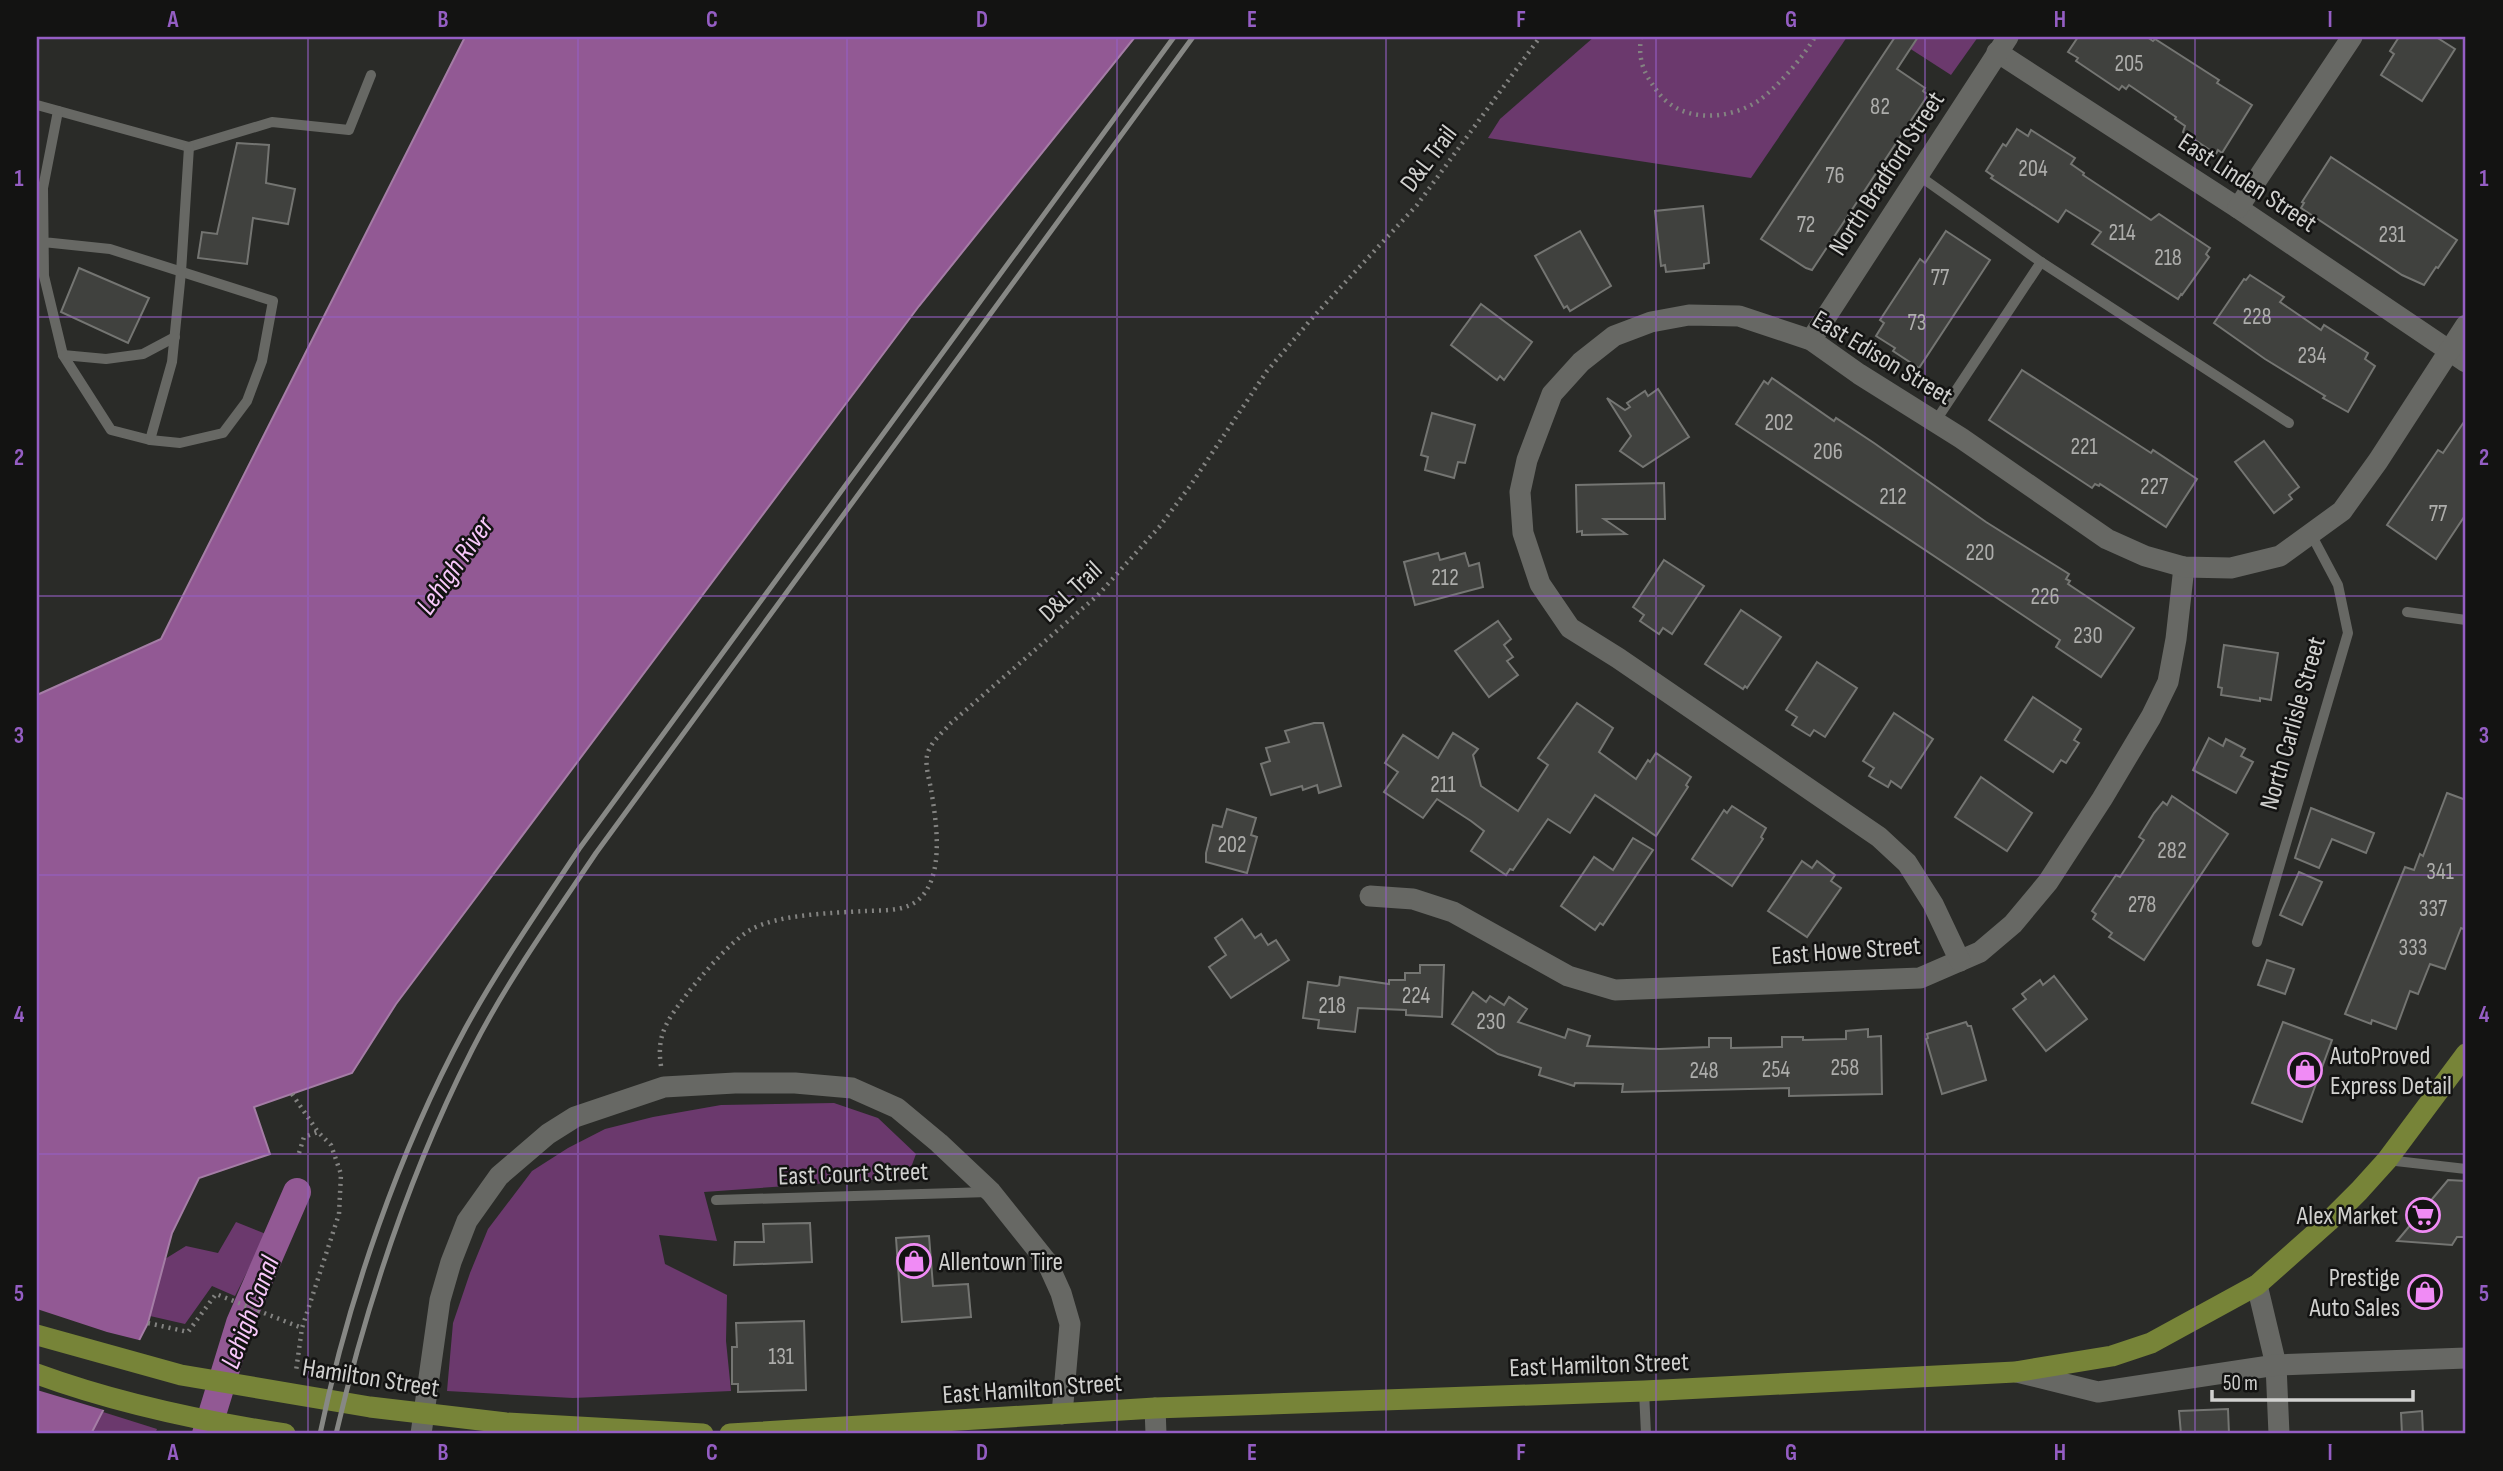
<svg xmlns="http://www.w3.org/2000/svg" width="2503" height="1471" viewBox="0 0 2503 1471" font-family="'Sofia Sans Condensed',sans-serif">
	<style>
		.green { fill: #6b396d }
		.water { fill: #925994; stroke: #a57da6; stroke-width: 2 }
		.pier { fill: #2a2b28 }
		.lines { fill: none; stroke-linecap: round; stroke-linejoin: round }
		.canal { stroke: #925994; stroke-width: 28 }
		.building { fill: #40413e; stroke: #747572; stroke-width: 2 }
		.path { stroke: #838381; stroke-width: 4.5; stroke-dasharray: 2 5; stroke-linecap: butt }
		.lane { stroke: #676864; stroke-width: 10 }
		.street { stroke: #676864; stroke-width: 21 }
		.primary { stroke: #778438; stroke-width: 21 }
		.rail { stroke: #878885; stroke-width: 5 }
		.grid { fill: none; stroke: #955ec4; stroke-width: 2; stroke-opacity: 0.55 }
		.labels { text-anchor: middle; stroke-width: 5; stroke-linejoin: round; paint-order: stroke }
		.number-label { font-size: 23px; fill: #adadab }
		.street-label { font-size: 26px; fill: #d1d1cf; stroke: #131312 }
		.poi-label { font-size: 26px; fill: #d1d1cf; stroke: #131312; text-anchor: start }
		.water-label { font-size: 28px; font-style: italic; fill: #f8c8fa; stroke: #131312 }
		.neatline { fill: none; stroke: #955ec4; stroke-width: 2.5 }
		.grid-label { font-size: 23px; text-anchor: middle; font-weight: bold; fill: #955ec4 }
	</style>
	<rect width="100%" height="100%" fill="#2a2b28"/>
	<g class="green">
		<polygon points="1594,37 1847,37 1751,178 1488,138 1500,119"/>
		<polygon points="1892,37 1978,37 1951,75"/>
		<polygon points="834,1103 878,1118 916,1154 906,1181 885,1179 704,1192 717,1241 659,1235 665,1264 727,1295 726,1341 731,1391 573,1398 447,1391 453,1323 470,1273 488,1229 532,1171 568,1148 605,1129 653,1117 721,1105"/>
		<polygon points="236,1222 266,1234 235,1296 212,1286 185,1324 150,1316 165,1259 186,1246 218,1253"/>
		<polygon points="103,1412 157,1429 155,1434 91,1434"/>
	</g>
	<polygon class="water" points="465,37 1135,37 919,306 396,1004 352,1073 254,1107 270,1154 199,1178 172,1233 148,1323 91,1434 37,1434 37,695 161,639"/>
	<polygon class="pier" points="37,1309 107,1332 143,1341 107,1411 37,1390"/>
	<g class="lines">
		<polyline class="canal" points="206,1434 240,1323 297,1192"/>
	</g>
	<g class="building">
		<polygon points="1895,37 1918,37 1897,69 1925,88 1923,91 1928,95 1812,270 1806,268 1761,239"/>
		<polygon points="2078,37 2147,37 2153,41 2155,39 2219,80 2217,83 2252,105 2222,153 2218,150 2216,154 2183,132 2185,126 2175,119 2176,117 2129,85 2126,89 2122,86 2119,90 2076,61 2078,58 2068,52"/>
		<polygon points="2399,37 2436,37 2455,49 2422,101 2381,75 2394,54 2390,51"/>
		<polygon points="2017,129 2028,136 2031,130 2075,158 2071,164 2084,173 2083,175 2151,220 2159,214 2210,248 2206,254 2209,257 2182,295 2181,294 2178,299 2092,244 2101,232 2066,210 2058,222 1991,178 1993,176 1986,171 2003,144 2006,146"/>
		<polygon points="237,143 269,145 266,183 295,189 288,224 253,218 247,264 198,258 202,232 217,234"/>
		<polygon points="2331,157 2457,240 2438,268 2436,267 2424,285 2402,275 2301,208 2304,203 2302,202"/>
		<polygon points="1703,206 1709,263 1704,264 1704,268 1666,272 1665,265 1661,266 1655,211"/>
		<polygon points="1580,231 1611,286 1570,311 1567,306 1564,308 1535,256"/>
		<polygon points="1946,231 1990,260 1919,368 1893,351 1895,348 1876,336 1884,323 1880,320 1899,291 1920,259 1925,263"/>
		<polygon points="79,268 149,298 128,343 61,312"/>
		<polygon points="2250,275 2284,297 2280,302 2321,330 2324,325 2368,353 2365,359 2375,366 2348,412 2323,398 2325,396 2265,359 2214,323 2244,279 2246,280"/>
		<polygon points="1481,304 1532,342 1504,380 1500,376 1497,380 1451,345"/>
		<polygon points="2022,370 2151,453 2153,450 2197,479 2166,527 2100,484 2099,486 2095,484 2092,488 1989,420"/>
		<polygon points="1772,378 1834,421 1836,418 1874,443 1986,522 2069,574 2066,579 2070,581 2068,584 2134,628 2101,677 2056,647 2060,640 1736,424 1764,381 1768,384"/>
		<polygon points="1658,389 1689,437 1643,467 1620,451 1631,436 1607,398 1625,410 1630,407 1627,403 1645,391 1648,396"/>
		<polygon points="1432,413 1475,425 1465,463 1458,462 1454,478 1425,470 1428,457 1421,455"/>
		<polygon points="2466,419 2466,514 2436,559 2387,525 2438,450 2443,453"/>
		<polygon points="2264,441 2299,487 2289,495 2292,499 2274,513 2235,462"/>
		<polygon points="1664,483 1665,519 1604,519 1626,534 1582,535 1582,531 1577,532 1576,485"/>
		<polygon points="1438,553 1440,560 1465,553 1469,566 1479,563 1483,587 1415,605 1404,562"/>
		<polygon points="1664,560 1704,586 1672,634 1663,628 1659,634 1640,621 1644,615 1633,607"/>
		<polygon points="1741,610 1781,637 1747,688 1745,686 1743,689 1705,664"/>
		<polygon points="1498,621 1511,639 1504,645 1513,657 1507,661 1518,675 1489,697 1455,651"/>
		<polygon points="2224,645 2278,653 2271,700 2260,698 2260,701 2221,695 2222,688 2218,687"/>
		<polygon points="1817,662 1857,688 1825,737 1814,730 1810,736 1792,725 1797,717 1786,710"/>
		<polygon points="2033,697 2081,729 2074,740 2079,743 2066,763 2061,760 2053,772 2005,740"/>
		<polygon points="1577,703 1613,728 1599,752 1636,779 1648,760 1650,762 1656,753 1691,777 1686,785 1688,787 1656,836 1595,795 1570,833 1548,819 1513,870 1510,869 1506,875 1471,851 1484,831 1471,821 1437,799 1423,818 1384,792 1398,772 1385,763 1403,735 1438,758 1453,733 1478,749 1473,755 1481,786 1518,811 1548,765 1538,758"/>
		<polygon points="1894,713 1933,739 1901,788 1891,781 1888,787 1869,776 1874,768 1863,761"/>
		<polygon points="1314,723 1323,723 1341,786 1319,793 1317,785 1303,790 1302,786 1271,795 1261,764 1270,761 1266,748 1289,742 1285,731"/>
		<polygon points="2209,738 2223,746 2226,739 2245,749 2241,756 2253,762 2236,793 2193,770"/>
		<polygon points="1981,777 2032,813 2007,851 1955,817"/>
		<polygon points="2447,793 2466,800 2466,930 2461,928 2445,969 2430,964 2418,994 2410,991 2396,1029 2372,1020 2371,1024 2345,1014 2405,867 2414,870 2420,854 2423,856"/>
		<polygon points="2172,796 2228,834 2144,960 2109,937 2112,933 2093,919 2096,914 2092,911 2116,875 2120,877 2144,840 2139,837 2154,813 2163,802 2167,805"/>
		<polygon points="1732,806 1766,828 1761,837 1763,839 1732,886 1692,859 1724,810 1727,813"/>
		<polygon points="2311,808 2374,833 2366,853 2332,839 2319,868 2295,858"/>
		<polygon points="1227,809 1256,818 1251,835 1257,837 1247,873 1206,862 1206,853 1213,825 1222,827"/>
		<polygon points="1633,838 1653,850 1603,925 1600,923 1595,930 1561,906 1594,857 1613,870"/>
		<polygon points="1802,861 1812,868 1817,861 1835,875 1831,881 1841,888 1807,937 1768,911"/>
		<polygon points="2299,872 2322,882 2302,925 2280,915"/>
		<polygon points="1242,919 1255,938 1261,934 1268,945 1276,940 1289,960 1231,998 1209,967 1226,955 1215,938"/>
		<polygon points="2267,960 2294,969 2285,994 2258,985"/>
		<polygon points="1420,965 1444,965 1442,1017 1406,1015 1406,1010 1358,1008 1355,1032 1318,1028 1319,1020 1303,1018 1308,982 1337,986 1339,985 1340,977 1389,984 1389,980 1405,980 1405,973 1420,973"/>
		<polygon points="2054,976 2087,1019 2046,1051 2013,1009 2026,999 2022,994 2040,980 2043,985"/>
		<polygon points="1473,992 1486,1002 1490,996 1504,1005 1509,997 1527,1009 1518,1022 1565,1038 1568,1029 1590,1036 1587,1046 1659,1049 1709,1047 1709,1038 1731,1038 1731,1048 1782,1047 1782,1037 1803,1037 1803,1040 1846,1039 1846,1031 1868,1029 1868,1037 1881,1036 1882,1094 1789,1096 1789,1088 1622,1092 1623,1084 1575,1083 1574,1086 1539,1075 1541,1068 1498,1054 1452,1024"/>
		<polygon points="1966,1022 1968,1026 1971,1026 1986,1080 1942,1094 1926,1039 1928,1038 1927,1034"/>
		<polygon points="2283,1022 2332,1040 2302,1122 2252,1103"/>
		<polygon points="2448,1180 2466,1181 2466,1237 2457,1237 2452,1245 2397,1241"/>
		<polygon points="810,1223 812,1262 734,1265 735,1242 764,1242 763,1224"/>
		<polygon points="929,1236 933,1286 968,1284 971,1317 902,1322 896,1238"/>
		<polygon points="804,1321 806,1390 738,1392 738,1384 732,1384 732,1347 737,1347 736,1323"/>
		<polygon points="2228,1409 2229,1434 2181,1434 2179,1411"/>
		<polygon points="2422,1411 2423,1434 2402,1434 2401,1413"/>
	</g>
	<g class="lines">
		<g class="path">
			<path d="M1641,37C1638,60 1643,72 1657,91C1680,123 1727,121 1758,101C1778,87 1803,57 1815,37"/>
			<path d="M661,1066C656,1034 668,1019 687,994C701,976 730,942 750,930C778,914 833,913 865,911C882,910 902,912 917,901C946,878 936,820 931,789C929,778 924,763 928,752C932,741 943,732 951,723L1098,595L1160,526L1190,486L1267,371L1314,316L1417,205L1540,37"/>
			<polyline points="292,1094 318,1132 331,1145 341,1174 339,1214 302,1328 296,1371"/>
			<polyline points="299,1153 304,1137 318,1132"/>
			<polyline points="148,1323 188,1332 216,1294 302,1328"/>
		</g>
		<g class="lane">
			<polyline points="37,105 189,147 272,122 349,130 371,75"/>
			<polyline points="1918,175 2041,262 2289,423"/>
			<polyline points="43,242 110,249 273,301 262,361 247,401 223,433 180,443 150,440 111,430 63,355 44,276 43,188 58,111"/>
			<polyline points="63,355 106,359 143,354 175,337"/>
			<polyline points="1935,422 2041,262"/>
			<polyline points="150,440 172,362 181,272 189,147"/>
			<polyline points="2407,612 2466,620"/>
			<polyline points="2257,942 2348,633 2338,585 2311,534"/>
			<polyline points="2387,1160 2466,1169"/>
			<polyline points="716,1200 989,1192"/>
			<polyline points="1644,1391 1646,1434"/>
		</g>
		<g class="street">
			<polyline points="1997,52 2238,208 2466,362"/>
			<polyline points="2238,208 2352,37"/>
			<polyline points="1811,340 2008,37"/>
			<polyline points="1370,896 1413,899 1453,912 1568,976 1615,990 1920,978 1980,952 2013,924 2048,882 2102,799 2151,717 2168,682 2176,639 2184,567"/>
			<polyline points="1960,961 1933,904 1907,863 1879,837 1618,658 1570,628 1540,584 1523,533 1520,492 1527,460 1552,394 1581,362 1614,336 1651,322 1689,315 1739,316 1811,340 1859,374 1961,438 2107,539 2145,556 2184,567 2231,568 2280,556 2342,511 2378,461 2466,325"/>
			<polyline points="2257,1285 2276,1365 2279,1434"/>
			<polyline points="2017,1372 2098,1392 2276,1365 2466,1358"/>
			<polyline points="1155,1408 1156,1434"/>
			<polyline points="421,1434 440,1300 451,1262 467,1221 499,1176 548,1134 575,1117 664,1087 735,1083 795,1083 852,1088 897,1108 939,1143 991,1192 1047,1262 1061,1293 1070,1324 1062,1414"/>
		</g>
		<g class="primary">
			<polyline points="37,1335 181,1375 370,1407 506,1423 703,1434"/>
			<path d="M37,1374C116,1403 201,1421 285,1434"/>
			<polyline points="730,1434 1155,1408 1644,1391 2015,1372 2112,1356 2151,1343 2257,1285 2329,1221 2359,1191 2387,1160 2466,1054"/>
		</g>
		<g class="rail">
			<path d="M320,1434C348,1299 399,1151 465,1029C499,967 540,908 579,849L1174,37"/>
			<path d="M336,1434C367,1302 410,1172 472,1050C507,981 553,917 596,853L1193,37"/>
		</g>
	</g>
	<path class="grid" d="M308,37V1434M578,37V1434M847,37V1434M1117,37V1434M1386,37V1434M1656,37V1434M1925,37V1434M2195,37V1434M37,317H2466M37,596H2466M37,875H2466M37,1154H2466"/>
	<defs>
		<g id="shop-ring" transform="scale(1.75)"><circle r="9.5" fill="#131312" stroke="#f08bf5" stroke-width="1.5"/><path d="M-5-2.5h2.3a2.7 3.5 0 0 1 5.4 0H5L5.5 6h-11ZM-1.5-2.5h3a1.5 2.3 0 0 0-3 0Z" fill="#f08bf5"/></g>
		<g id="supermarket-ring" transform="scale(1.75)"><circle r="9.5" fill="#131312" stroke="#f08bf5" stroke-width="1.5"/><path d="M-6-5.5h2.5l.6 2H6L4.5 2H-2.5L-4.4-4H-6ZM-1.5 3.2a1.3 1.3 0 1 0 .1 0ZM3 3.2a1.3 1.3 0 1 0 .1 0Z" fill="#f08bf5"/></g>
	</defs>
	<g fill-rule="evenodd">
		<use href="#shop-ring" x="2305" y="1070"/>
		<use href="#supermarket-ring" x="2423" y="1215"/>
		<use href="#shop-ring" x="914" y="1261"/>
		<use href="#shop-ring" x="2425" y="1292"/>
	</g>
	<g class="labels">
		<g class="number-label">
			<text x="2129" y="71">205</text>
			<text x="1880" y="114">82</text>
			<text x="2033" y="176">204</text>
			<text x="1835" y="183">76</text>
			<text x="1806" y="232">72</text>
			<text x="2122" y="240">214</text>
			<text x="2392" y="242">231</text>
			<text x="2168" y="265">218</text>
			<text x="1940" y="285">77</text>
			<text x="2257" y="324">228</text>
			<text x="1917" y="330">73</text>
			<text x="2312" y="363">234</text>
			<text x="1779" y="430">202</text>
			<text x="2084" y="454">221</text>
			<text x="1828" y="459">206</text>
			<text x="2154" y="494">227</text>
			<text x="1893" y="504">212</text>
			<text x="2438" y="521">77</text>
			<text x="1980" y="560">220</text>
			<text x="1445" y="585">212</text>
			<text x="2045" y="604">226</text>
			<text x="2088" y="643">230</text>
			<text x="1443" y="792">211</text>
			<text x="1232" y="852">202</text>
			<text x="2172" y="858">282</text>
			<text x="2440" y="879">341</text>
			<text x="2142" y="912">278</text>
			<text x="2433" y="916">337</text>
			<text x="2413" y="955">333</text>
			<text x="1416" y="1003">224</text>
			<text x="1332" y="1013">218</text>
			<text x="1491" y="1029">230</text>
			<text x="1845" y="1075">258</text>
			<text x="1776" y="1077">254</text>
			<text x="1704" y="1078">248</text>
			<text x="781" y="1364">131</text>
		</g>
		<g class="street-label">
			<text transform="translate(1428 158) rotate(-53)" y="9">D&amp;L Trail</text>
			<text transform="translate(1886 173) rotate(-57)" y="9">North Bradford Street</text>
			<text transform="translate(2248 182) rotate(33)" y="9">East Linden Street</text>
			<text transform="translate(1883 357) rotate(31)" y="9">East Edison Street</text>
			<text transform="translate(1070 591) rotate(-43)" y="9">D&amp;L Trail</text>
			<text transform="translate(2292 723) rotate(-74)" y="9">North Carlisle Street</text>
			<text transform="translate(1846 950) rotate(-4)" y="9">East Howe Street</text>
			<text transform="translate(853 1173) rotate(-2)" y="9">East Court Street</text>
			<text transform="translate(1599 1364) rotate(-2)" y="9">East Hamilton Street</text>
			<text transform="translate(371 1377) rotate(9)" y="9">Hamilton Street</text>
			<text transform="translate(1032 1388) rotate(-4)" y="9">East Hamilton Street</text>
		</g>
		<g class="poi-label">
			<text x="2330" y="1064">AutoProved<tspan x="2330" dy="30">Express Detail</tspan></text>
			<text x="2398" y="1224" text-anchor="end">Alex Market</text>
			<text x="939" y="1270">Allentown Tire</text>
			<text x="2400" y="1286" text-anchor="end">Prestige<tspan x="2400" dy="30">Auto Sales</tspan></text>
		</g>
		<g class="water-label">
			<text transform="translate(454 565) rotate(-55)" y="10">Lehigh River</text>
			<text transform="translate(249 1312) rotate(-69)" y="10">Lehigh Canal</text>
		</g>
	</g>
	<rect width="2503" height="1471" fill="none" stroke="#131312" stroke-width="77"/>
	<path d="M2212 1390v10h201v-10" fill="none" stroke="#d1d1cf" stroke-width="3.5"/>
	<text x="2223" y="1390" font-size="21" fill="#d1d1cf" stroke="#131312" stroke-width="5" paint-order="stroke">50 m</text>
	<rect x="38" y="38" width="2426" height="1394" class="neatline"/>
	<g class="grid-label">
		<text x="173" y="27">A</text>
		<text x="443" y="27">B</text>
		<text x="712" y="27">C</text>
		<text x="982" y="27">D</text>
		<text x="1252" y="27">E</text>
		<text x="1521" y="27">F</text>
		<text x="1791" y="27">G</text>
		<text x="2060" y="27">H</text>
		<text x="2330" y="27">I</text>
		<text x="19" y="186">1</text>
		<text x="2484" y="186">1</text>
		<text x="19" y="465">2</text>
		<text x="2484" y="465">2</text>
		<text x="19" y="743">3</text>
		<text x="2484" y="743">3</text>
		<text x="19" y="1022">4</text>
		<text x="2484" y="1022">4</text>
		<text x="19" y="1301">5</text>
		<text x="2484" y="1301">5</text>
		<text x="173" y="1460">A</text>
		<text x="443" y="1460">B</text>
		<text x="712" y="1460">C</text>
		<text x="982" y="1460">D</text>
		<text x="1252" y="1460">E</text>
		<text x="1521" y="1460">F</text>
		<text x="1791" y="1460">G</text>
		<text x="2060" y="1460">H</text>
		<text x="2330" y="1460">I</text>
	</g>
</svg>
